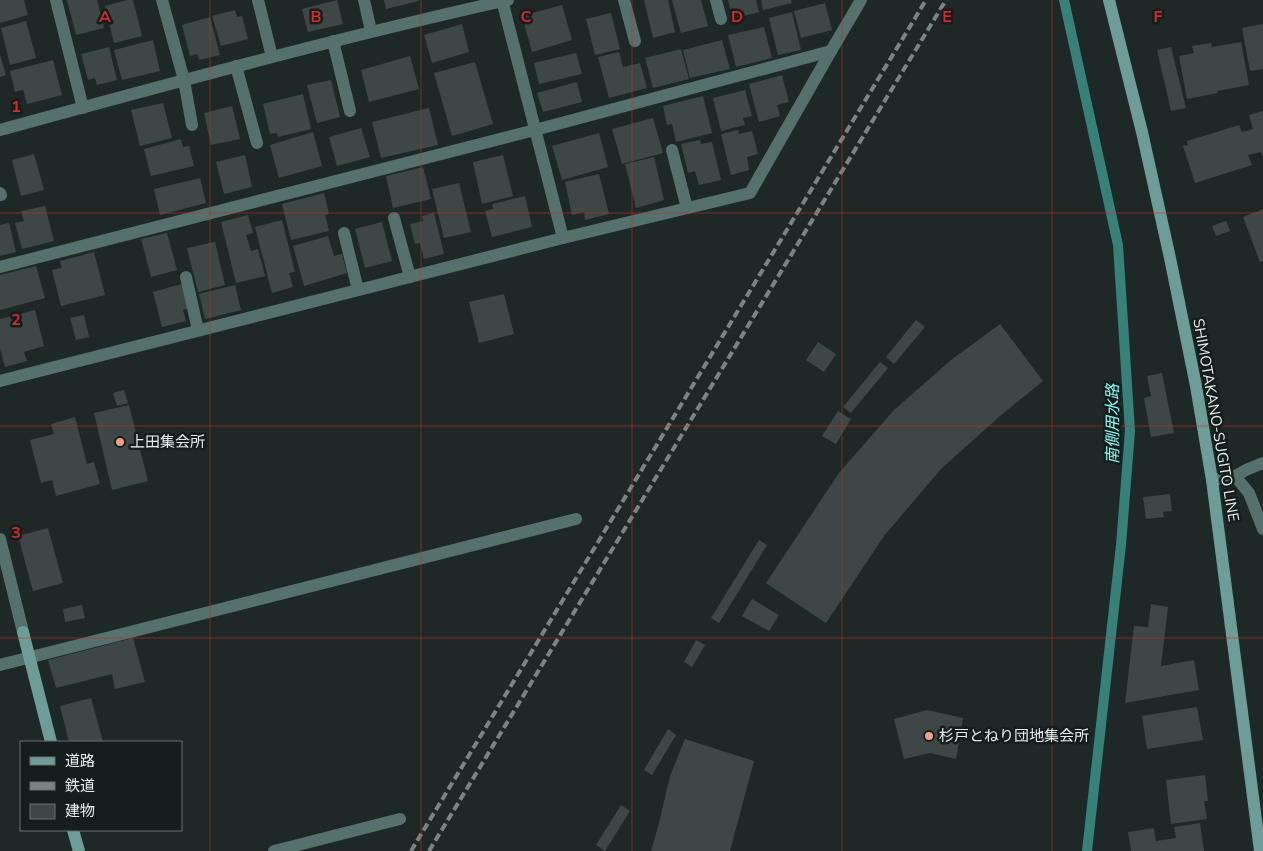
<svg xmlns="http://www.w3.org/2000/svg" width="1263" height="851" viewBox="0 0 1263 851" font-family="'Nunito Sans','Noto Sans JP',sans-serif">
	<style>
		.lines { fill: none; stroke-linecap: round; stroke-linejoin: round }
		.stream { stroke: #378179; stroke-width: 10 }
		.building { fill: #3d4846 }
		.lane { stroke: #55716d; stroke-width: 12 }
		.street { stroke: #55716d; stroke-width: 12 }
		.secondary { stroke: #6e9c96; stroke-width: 12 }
		.rail { stroke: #7c8483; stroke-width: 4; stroke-dasharray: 8 4; stroke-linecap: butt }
		.grid { fill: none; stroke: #d62828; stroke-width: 1; stroke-opacity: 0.55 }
		.poi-dot { fill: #f49e88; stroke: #151e1d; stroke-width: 2 }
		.labels { text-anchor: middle; stroke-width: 5; stroke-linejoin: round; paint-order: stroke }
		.street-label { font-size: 15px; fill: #e8eeed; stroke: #151e1d }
		.poi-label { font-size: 15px; fill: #e8eeed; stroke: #151e1d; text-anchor: start }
		.water-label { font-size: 16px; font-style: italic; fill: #8afaed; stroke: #151e1d }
		.grid-label { font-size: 16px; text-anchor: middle; font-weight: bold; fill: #d62828; stroke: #151e1d; stroke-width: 5; stroke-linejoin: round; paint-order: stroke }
	</style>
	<rect width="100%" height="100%" fill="#1e2827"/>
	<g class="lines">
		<polyline class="stream" points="1064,0 1118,245 1130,431 1121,545 1087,851"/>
	</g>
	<g class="building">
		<polygon points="0,0 24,0 28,15 0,23"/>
		<polygon points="67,0 97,0 104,28 76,35"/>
		<polygon points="127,0 133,0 142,36 114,43 105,6"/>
		<polygon points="337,0 343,24 308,32 302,9"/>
		<polygon points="384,0 419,0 419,1 386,9"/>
		<polygon points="644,0 668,0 675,32 653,38"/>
		<polygon points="672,0 701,0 708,26 681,33"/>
		<polygon points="728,0 756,0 759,12 733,19"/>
		<polygon points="761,0 791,0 792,3 763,10"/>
		<polygon points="825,3 832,30 801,38 794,11"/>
		<polygon points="562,5 572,40 532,52 522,16"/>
		<polygon points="235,10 237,17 242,16 248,39 221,46 212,16"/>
		<polygon points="792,12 801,50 778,55 769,18"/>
		<polygon points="611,13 620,49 595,55 586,19"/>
		<polygon points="210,17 220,55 199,60 197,54 190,56 182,25"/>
		<polygon points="26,21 36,58 10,65 1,28"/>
		<polygon points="462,24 469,52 432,63 424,35"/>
		<polygon points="1263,24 1263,69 1250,71 1242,28"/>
		<polygon points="764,27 772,58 736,67 728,35"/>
		<polygon points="153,40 160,71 122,80 114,50"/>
		<polygon points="722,40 730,69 690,78 683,50"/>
		<polygon points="1241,42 1249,85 1217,91 1218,93 1187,99 1179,56 1194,53 1192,46 1211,43 1212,47"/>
		<polygon points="109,47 117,80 97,85 95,78 88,80 81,54"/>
		<polygon points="1171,47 1186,108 1171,111 1157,50"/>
		<polygon points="681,49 689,79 653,88 645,58"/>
		<polygon points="619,52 623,67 640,63 647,88 609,98 598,57"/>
		<polygon points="576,53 582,74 539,84 534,63"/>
		<polygon points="0,55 6,75 0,77"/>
		<polygon points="410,56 419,89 369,102 361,70"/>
		<polygon points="53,60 62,95 27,104 23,90 15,92 10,71"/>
		<polygon points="475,62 493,124 452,136 434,73"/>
		<polygon points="782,75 789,102 777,105 780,116 759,122 749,84"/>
		<polygon points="331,80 340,117 317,123 307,85"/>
		<polygon points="577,82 582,102 543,112 537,93"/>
		<polygon points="745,90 752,116 743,118 745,125 721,131 713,98"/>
		<polygon points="303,94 311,129 278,137 277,133 270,134 263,104"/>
		<polygon points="703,96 712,133 676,142 672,124 667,125 663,106"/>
		<polygon points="163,103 172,138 140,146 131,110"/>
		<polygon points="232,106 240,139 211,145 204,113"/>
		<polygon points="429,108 438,145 381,158 372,122"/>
		<polygon points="1263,111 1263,157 1261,152 1248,155 1252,165 1195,183 1183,146 1188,145 1187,141 1239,125 1242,132 1253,129 1249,115"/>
		<polygon points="653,118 663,153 622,164 612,129"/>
		<polygon points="361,128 370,157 337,166 329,137"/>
		<polygon points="738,130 739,134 752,131 758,154 747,157 749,170 731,175 721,134"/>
		<polygon points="313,132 322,166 279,178 270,145"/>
		<polygon points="599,133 608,167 562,180 552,146"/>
		<polygon points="181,139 183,147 189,146 194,166 151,176 144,149"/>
		<polygon points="700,140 701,144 712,142 721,180 699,185 695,171 688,173 681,144"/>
		<polygon points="34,154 44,190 21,196 12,160"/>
		<polygon points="245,155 252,187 224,194 216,162"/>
		<polygon points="503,155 513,196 482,204 473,162"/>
		<polygon points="654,157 664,200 636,208 625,164"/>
		<polygon points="423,167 431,199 393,208 386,176"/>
		<polygon points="599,174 609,214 585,220 584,212 572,215 565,182"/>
		<polygon points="200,178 206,203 160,215 154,189"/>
		<polygon points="459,183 471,232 444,238 432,189"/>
		<polygon points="324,193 329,214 325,215 329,231 291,240 282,204"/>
		<polygon points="525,196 532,227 492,237 485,211 493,209 492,204"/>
		<polygon points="45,206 54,241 22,249 15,223 24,221 21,211"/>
		<polygon points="1263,209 1263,261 1260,262 1243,217"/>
		<polygon points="434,213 444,254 424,259 420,243 415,244 410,224 423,221 422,216"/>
		<polygon points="248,215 253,233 246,235 251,251 258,249 265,276 236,283 221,222"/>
		<polygon points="282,220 295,272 289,273 293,287 272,293 255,227"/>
		<polygon points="1226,221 1230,231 1216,236 1212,226"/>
		<polygon points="382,222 392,261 365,268 355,229"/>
		<polygon points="9,223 16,252 0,256 0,225"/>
		<polygon points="167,233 177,270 151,277 141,239"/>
		<polygon points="328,236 334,256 342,254 347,273 304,286 293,246"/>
		<polygon points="215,242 225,285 198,292 187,248"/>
		<polygon points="94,252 105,295 61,306 52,270 62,268 60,261"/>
		<polygon points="36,266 45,298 0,310 0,275"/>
		<polygon points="182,284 188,309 183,310 186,321 162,327 153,292"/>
		<polygon points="235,285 241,310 205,319 199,294"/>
		<polygon points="504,294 514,334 479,343 469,302"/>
		<polygon points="35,310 44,346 24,352 27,361 5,367 0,349 0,319"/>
		<polygon points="84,315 89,337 76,340 70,318"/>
		<polygon points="916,320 925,327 894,364 886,357"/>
		<polygon points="1000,324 1043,381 1000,416 941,469 884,536 826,623 766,583 839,473 893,411 951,360"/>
		<polygon points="818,342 836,354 824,372 806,360"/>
		<polygon points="880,362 888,368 851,413 843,407"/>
		<polygon points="1162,373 1174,433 1151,437 1144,398 1151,396 1147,376"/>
		<polygon points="124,390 128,403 117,406 113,393"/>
		<polygon points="129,405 148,481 112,490 94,413"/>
		<polygon points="838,411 851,419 836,444 822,436"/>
		<polygon points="75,417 87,464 94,462 100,484 56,496 52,480 41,483 30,440 54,434 51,424"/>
		<polygon points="1170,494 1172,511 1163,512 1164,517 1146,519 1143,497"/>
		<polygon points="48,528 63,583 33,591 18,536"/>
		<polygon points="759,540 767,545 719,623 711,618"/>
		<polygon points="752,599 779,615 769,631 742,616"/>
		<polygon points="1151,604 1168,607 1161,666 1194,660 1199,690 1125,703 1134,626 1148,627"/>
		<polygon points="82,605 85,618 65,622 63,609"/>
		<polygon points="133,638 145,682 115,689 112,674 56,688 48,660"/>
		<polygon points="696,640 705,645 692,667 684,662"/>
		<polygon points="91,698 103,742 69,742 60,706"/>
		<polygon points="1197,707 1203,740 1147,749 1142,716"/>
		<polygon points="927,710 963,718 956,759 930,753 904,759 894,719"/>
		<polygon points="668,729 676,735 652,775 644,770"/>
		<polygon points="685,739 754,761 730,851 651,851 659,823 670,776"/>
		<polygon points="1205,775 1208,801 1204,801 1207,819 1171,824 1166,780"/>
		<polygon points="621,805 630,811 605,851 596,845"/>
		<polygon points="1200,823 1204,851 1131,851 1128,832 1154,828 1156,841 1176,838 1174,827"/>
	</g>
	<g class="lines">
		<g class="lane">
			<polyline points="1235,476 1248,469 1263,463"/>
			<polyline points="1212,480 1235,476 1249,493 1263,529"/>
		</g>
		<g class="street">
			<polyline points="56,0 83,108"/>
			<polyline points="162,0 184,80 192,125"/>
			<polyline points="258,0 272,57"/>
			<polyline points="364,0 371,31"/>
			<polyline points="502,0 563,238"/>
			<polyline points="624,0 635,41"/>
			<polyline points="716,0 721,19"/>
			<polyline points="333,41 350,111"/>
			<polyline points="236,66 257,143"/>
			<path d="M0,130C169,84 337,38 508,0"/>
			<polyline points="672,150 687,208"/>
			<polyline points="0,193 1,195"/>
			<polyline points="394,218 410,277"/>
			<polyline points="344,233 358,290"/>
			<polyline points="0,267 535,130 831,51"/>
			<polyline points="186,277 198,330"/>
			<polyline points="0,381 563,238 750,193 831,51 861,0"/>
			<polyline points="0,539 23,632"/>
			<polyline points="0,665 576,519"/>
			<polyline points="274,851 400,819"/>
		</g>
		<g class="secondary">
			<polyline points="1109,0 1142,132 1170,258 1196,386 1212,480 1260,851"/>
			<polyline points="23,632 51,742"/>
			<polyline points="73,830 79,851"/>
		</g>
		<g class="rail">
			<polyline points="411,851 926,0"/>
			<polyline points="429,851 946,0"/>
		</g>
	</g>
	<path class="grid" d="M210,0V851M421,0V851M632,0V851M842,0V851M1052,0V851M0,213H1263M0,426H1263M0,638H1263"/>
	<g class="poi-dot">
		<circle cx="120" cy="442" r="5"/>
		<circle cx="929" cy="736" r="5"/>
	</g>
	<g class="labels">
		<g class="street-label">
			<text transform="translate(1216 420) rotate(80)" y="5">SHIMOTAKANO-SUGITO LINE</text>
		</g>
		<g class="poi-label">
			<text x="130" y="447">上田集会所</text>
			<text x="939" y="741">杉戸とねり団地集会所</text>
		</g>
		<g class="water-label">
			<text transform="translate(1112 424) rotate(-90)" y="6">南側用水路</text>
		</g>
	</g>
	<g class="grid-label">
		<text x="105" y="22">A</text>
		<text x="316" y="22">B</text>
		<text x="526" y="22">C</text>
		<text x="737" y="22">D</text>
		<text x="947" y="22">E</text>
		<text x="1158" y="22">F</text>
		<text x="16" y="112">1</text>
		<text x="16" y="325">2</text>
		<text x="16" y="538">3</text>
	</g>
	<rect x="20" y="741" width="162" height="90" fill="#151e1d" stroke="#697170"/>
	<rect x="30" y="757" width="25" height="8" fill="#6e9c96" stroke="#697170"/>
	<text x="65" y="766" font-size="15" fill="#e8eeed">道路</text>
	<rect x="30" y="782" width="25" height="8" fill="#7c8483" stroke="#697170"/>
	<text x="65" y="791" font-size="15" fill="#e8eeed">鉄道</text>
	<rect x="30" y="804" width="25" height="15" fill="#3d4846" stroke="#697170"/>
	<text x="65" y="816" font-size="15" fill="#e8eeed">建物</text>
</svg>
